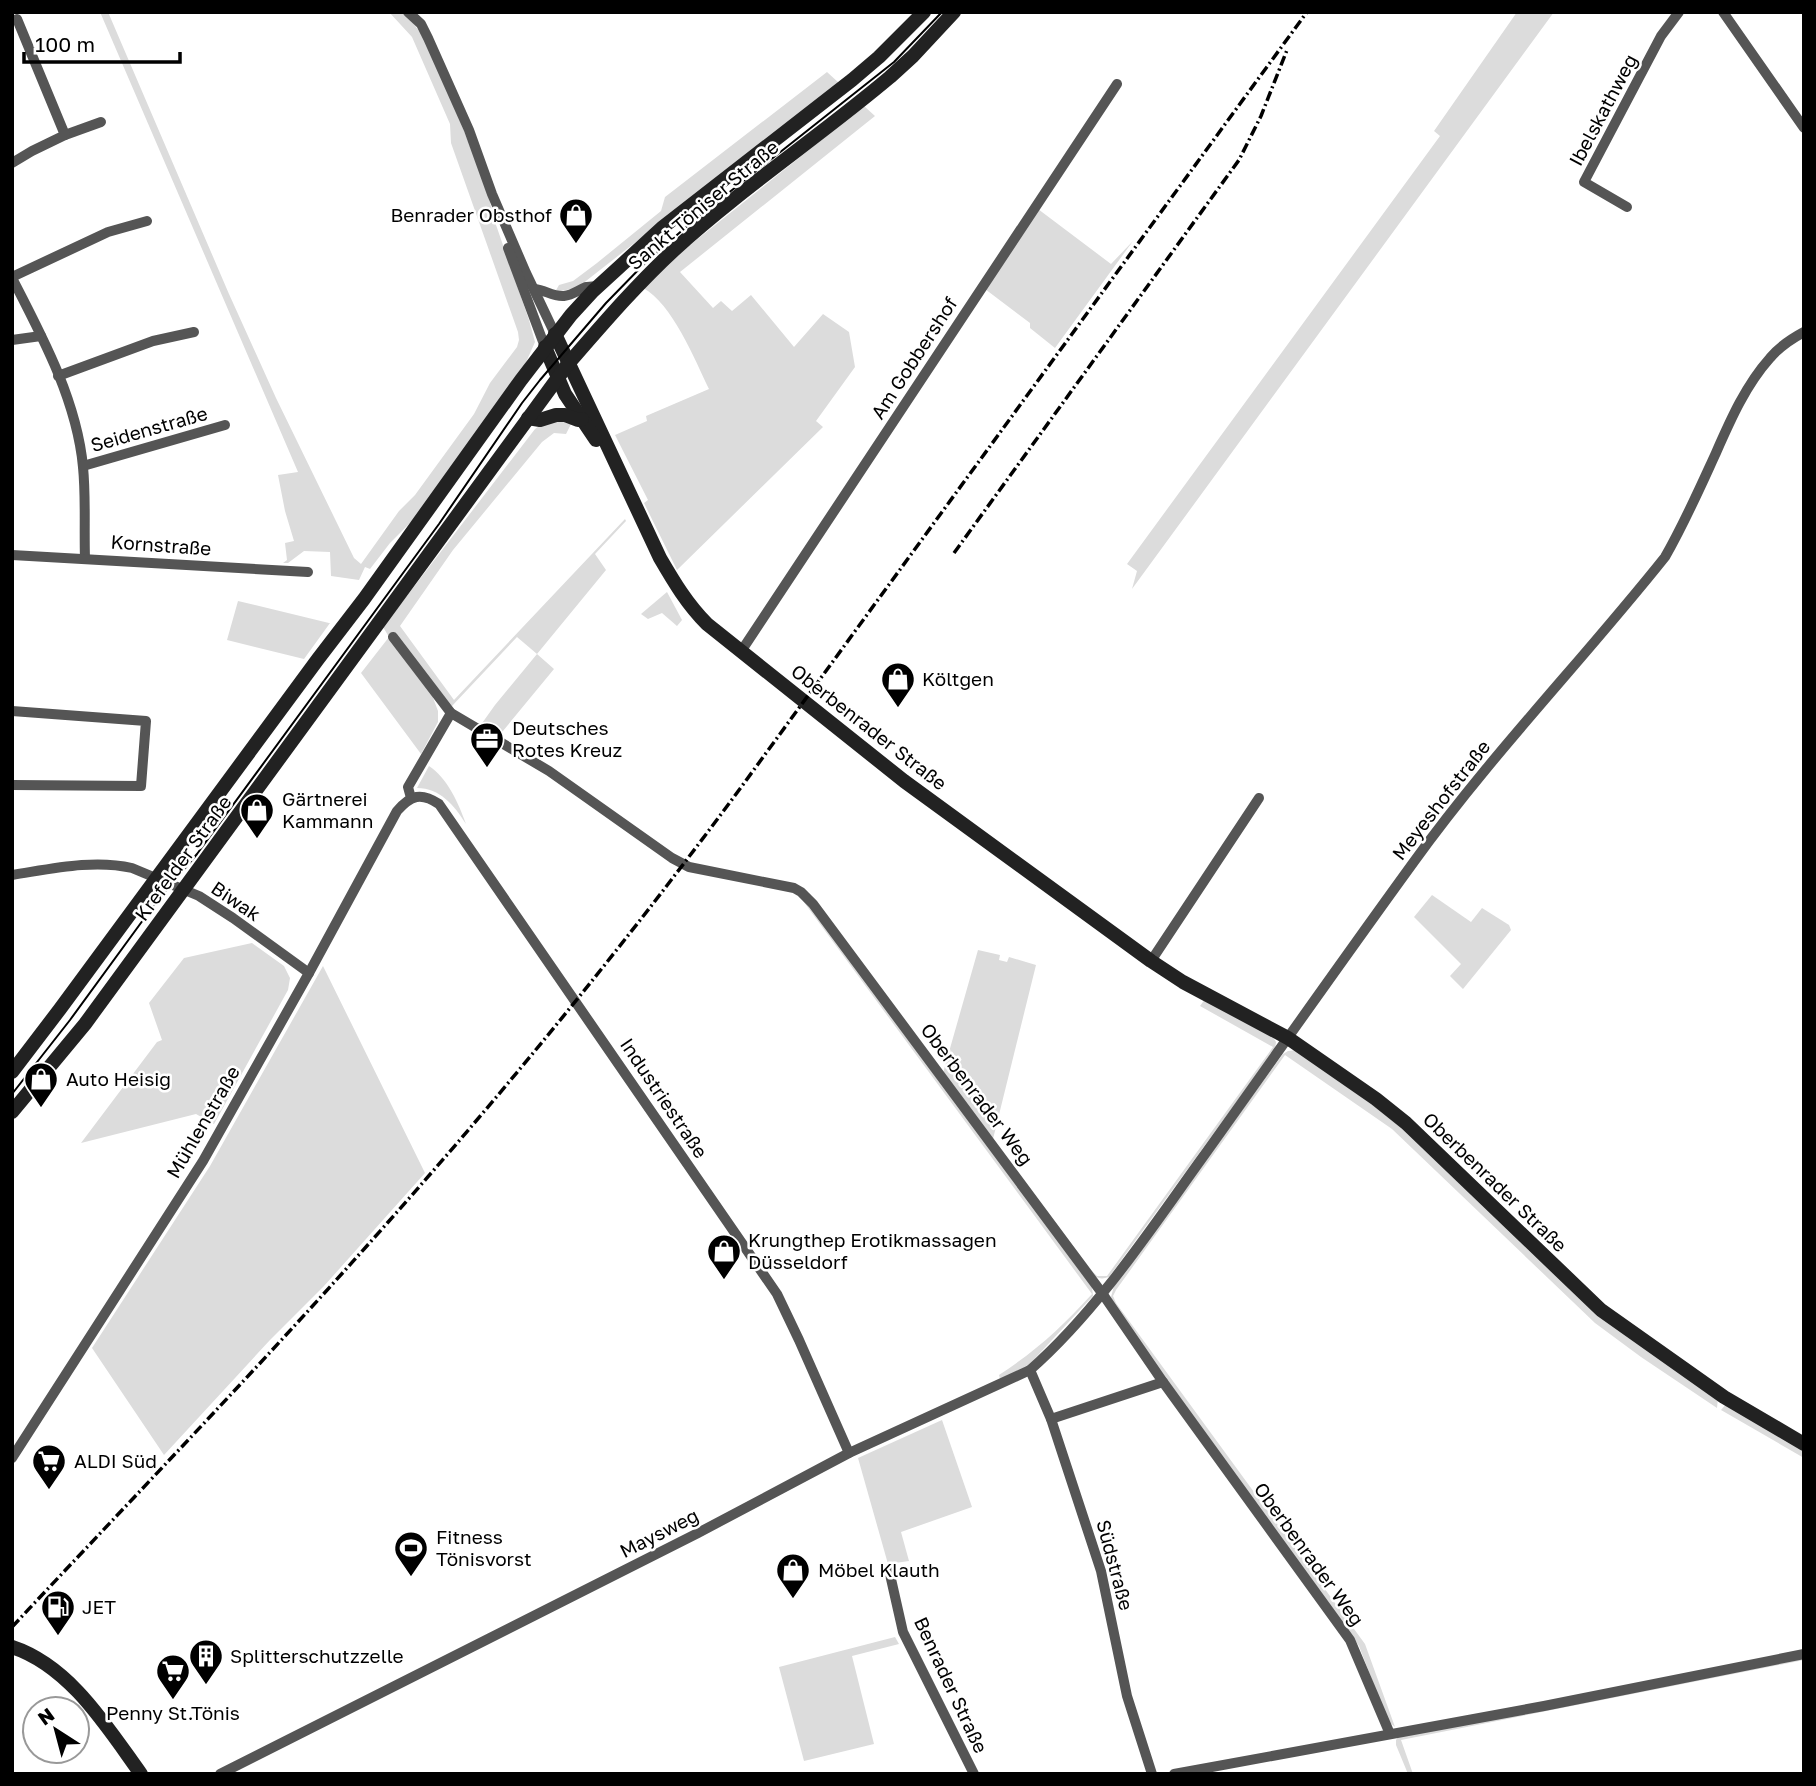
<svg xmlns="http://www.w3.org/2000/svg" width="1816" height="1786" viewBox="0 0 1816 1786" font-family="'Golos Text',sans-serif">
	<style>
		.green { fill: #dcdcdc }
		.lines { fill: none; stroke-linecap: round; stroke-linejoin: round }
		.street { stroke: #555; stroke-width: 10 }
		.secondary { stroke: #222; stroke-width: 14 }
		.tram { stroke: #000; stroke-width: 2 }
		.rail { stroke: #000; stroke-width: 3.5; stroke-dasharray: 10 3.5 2 3.5; stroke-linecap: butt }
		.labels { text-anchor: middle; stroke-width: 5; stroke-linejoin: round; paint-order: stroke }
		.street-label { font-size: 19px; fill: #000; stroke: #fff }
		.poi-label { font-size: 19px; fill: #000; stroke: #fff; text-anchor: start }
	</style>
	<rect width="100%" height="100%" fill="#fff"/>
	<g class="green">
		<polygon points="100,12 108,12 229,294 276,398 354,558 361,564 399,511 415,495 474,414 490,383 517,347 519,340 518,332 451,143 450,124 412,37 389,12 402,12 413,23 425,39 460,121 486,187 495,222 529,320 535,342 523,369 412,521 390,543 370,569 365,567 359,580 331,576 330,552 304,551 288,563 283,563 287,560 285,543 294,541 285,511 278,475 298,472"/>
		<polygon points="1517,12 1554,12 1132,589 1137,571 1127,564 1440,136 1434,131"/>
		<polygon points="827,72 839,83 577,288 555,292 559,285 573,281 597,263 661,211 665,197"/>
		<path d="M864,106L875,116L680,272L713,308L721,301L732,311L751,295L794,347L823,314L849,332L855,367L816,421L823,427L677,570L644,503L648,500L615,435L647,421L646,416L709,389C695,360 672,303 643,288L680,253Z"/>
		<polygon points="1038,209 1111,264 1133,241 1055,348 1030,328 1030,323 985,289"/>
		<polygon points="546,421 572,422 566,434 554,433 542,442 453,550 400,626 454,700 625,519 626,521 595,554 606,570 537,654 554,669 498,737 480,726 495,705 537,654 517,637 452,706 395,634 409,666 432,695 438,711 438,722 421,754 361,673 389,637 383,627 535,429"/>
		<polygon points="667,592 682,620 677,626 662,613 648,619 641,614"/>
		<polygon points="238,601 329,623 330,623 304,659 227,640"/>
		<path d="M429,766C448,779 458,802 466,824C454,805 440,788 417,788Z"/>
		<path d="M795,890L814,910L1092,1287L1093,1296L1026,1368L1000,1379L999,1375C1037,1350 1061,1328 1092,1294Z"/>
		<polygon points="1432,895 1471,922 1482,908 1509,925 1511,930 1463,989 1450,976 1461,964 1414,917"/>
		<polygon points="252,943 284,966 290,978 288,990 214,1124 196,1114 81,1143 157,1042 162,1040 149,1003 184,958"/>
		<polygon points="978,950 1000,955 999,960 1007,962 1009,957 1036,965 993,1139 943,1073"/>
		<polygon points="323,966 425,1173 324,1286 270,1340 164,1455 92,1348 210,1166"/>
		<path d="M1205,999L1270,1033L1276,1042L1275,1049L1109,1277C1100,1280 1097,1278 1089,1272L1025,1182L1092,1271L1097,1276H1107L1273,1047L1200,1006Z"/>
		<polygon points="1297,1050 1399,1124 1601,1316 1718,1398 1717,1408 1641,1357 1595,1323 1392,1129 1285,1055 1116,1290 1113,1296 1116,1303 1365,1644 1395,1727 1388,1721 1359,1646 1113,1305 1111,1297 1114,1286 1283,1054 1288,1051"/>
		<polygon points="1727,1403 1804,1448 1804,1458 1721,1410"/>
		<polygon points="942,1420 972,1507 901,1532 909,1561 888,1564 858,1458"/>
		<polygon points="895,1637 899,1644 852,1656 874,1744 804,1761 779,1667"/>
		<polygon points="1804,1658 1804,1660 1401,1740 1413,1774 1408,1774 1396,1745 1396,1740 1399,1736"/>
	</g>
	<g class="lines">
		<g class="street">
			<polyline points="408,12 421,24 428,38 469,130 492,194 526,273 555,334"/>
			<polyline points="1723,12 1804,128"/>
			<polyline points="65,135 101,122"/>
			<polyline points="12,163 32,151 65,135 17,19"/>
			<polyline points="1627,207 1584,182 1661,36 1679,12"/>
			<polyline points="508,248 545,347"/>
			<polyline points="12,277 108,232 147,221"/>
			<path d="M12,278C42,336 77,401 83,467C86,497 84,528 85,558"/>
			<path d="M535,289C545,290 553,297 564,296C573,295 578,290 586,287C587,287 597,286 598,286"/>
			<polyline points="12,340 41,336"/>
			<polyline points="58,376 153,341 194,332"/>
			<polyline points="83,466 225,425"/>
			<polyline points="12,555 308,572"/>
			<polyline points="393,637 451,713 549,771 672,858 689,867 794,888 801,892 813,904 1102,1293 1163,1382 1350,1640 1390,1734"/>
			<polyline points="742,650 1117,84"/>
			<polyline points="12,711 146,721 141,786 12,785"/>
			<polyline points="411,798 408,787 451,713"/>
			<path d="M12,875C51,869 93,859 132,868L199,896L233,918L309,973"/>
			<polyline points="1151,961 1259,798"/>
			<polyline points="1030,1370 1051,1419 1101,1571 1127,1696 1152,1774"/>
			<polyline points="1051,1419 1163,1382"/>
			<path d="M12,1458L203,1161L309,973L397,811C411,795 421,792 439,804L777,1294L799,1340L849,1453"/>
			<polyline points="889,1570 903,1632 974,1774"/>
			<path d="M220,1774L698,1533L849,1453L1030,1370C1096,1312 1149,1232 1200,1161C1271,1062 1341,962 1413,863C1490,756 1583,660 1665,557C1684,524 1699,490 1715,455C1730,421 1745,386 1770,358C1779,347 1791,339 1804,332"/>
			<polyline points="1174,1774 1544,1706 1804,1654"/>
		</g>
		<g class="secondary">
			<path d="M555,334L660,558C674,582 687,604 707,624L904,781L1151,961L1183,982L1288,1038L1376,1099L1406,1123L1601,1310L1724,1397L1804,1444"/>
			<polyline points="545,347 565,394 596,440"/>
			<polyline points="528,418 540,420 556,415 565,415 578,420 582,419"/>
			<polyline points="12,1072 60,1009 318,659 364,599 521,380 571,315 593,291 663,227 852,80 879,57 924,12"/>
			<path d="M12,1112L85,1024L568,364C602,325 636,285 674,250C742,188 820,136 890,77L913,56L954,12"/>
			<path d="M12,1647C70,1666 107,1727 141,1774"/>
		</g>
		<polyline class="tram" points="12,1094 70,1020 154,905 197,854 439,524 522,403 540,380 606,303 647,261 693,221 894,62 942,12"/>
		<g class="rail">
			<polyline points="954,553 1239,160 1261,116 1287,50"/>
			<path d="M12,1627C127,1504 244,1383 356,1258C492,1107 621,950 742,786L1307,12"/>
		</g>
	</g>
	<defs>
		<g id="shop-pin" transform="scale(1.75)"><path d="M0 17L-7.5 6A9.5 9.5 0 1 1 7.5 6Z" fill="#000" stroke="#fff"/><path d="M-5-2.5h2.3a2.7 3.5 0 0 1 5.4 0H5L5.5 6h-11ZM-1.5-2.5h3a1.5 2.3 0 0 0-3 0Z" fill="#fff"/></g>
		<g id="office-pin" transform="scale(1.75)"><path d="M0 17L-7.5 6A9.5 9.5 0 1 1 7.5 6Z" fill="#000" stroke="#fff"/><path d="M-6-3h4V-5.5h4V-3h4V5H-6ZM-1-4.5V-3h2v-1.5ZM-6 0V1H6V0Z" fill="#fff"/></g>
		<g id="supermarket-pin" transform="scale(1.75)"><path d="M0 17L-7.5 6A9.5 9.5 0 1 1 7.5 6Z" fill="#000" stroke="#fff"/><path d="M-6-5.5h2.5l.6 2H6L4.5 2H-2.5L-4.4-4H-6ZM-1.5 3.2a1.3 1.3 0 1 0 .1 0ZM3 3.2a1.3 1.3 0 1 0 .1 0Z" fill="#fff"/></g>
		<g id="stadium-pin" transform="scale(1.75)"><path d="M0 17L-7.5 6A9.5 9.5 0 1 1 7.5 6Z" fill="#000" stroke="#fff"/><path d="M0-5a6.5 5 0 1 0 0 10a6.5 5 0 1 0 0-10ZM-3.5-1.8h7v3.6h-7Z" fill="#fff"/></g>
		<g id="fuel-pin" transform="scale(1.75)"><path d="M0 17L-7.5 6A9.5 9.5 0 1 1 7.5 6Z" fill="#000" stroke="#fff"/><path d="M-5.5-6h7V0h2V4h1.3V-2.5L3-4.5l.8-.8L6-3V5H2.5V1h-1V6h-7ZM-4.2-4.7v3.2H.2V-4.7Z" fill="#fff"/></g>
		<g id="building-pin" transform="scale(1.75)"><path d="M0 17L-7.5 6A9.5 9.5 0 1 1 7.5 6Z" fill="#000" stroke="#fff"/><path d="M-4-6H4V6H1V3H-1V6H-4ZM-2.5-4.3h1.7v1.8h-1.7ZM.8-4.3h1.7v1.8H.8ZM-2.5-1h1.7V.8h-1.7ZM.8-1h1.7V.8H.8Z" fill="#fff"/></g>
	</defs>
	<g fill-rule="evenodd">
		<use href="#shop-pin" x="576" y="215"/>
		<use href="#shop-pin" x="898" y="679"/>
		<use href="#office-pin" x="487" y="739"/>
		<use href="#shop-pin" x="257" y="810"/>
		<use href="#shop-pin" x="41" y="1079"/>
		<use href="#shop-pin" x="724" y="1251"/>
		<use href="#supermarket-pin" x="49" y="1461"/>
		<use href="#stadium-pin" x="411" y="1548"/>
		<use href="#shop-pin" x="793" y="1570"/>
		<use href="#fuel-pin" x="58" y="1607"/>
		<use href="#building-pin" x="206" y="1656"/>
		<use href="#supermarket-pin" x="173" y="1671"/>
	</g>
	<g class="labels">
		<g class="street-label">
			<text transform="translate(1603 110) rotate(-62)" y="7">Ibelskathweg</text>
			<text transform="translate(703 205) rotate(-40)" y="7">Sankt Töniser Straße</text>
			<text transform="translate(914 358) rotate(-57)" y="7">Am Gobbershof</text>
			<text transform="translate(149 429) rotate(-16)" y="7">Seidenstraße</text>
			<text transform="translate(161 545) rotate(4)" y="7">Kornstraße</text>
			<text transform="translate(869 727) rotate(38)" y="7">Oberbenrader Straße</text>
			<text transform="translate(1441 800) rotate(-52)" y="7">Meyeshofstraße</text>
			<text transform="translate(183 858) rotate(-54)" y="7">Krefelder Straße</text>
			<text transform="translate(236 901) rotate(34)" y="7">Biwak</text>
			<text transform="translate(977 1094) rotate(53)" y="7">Oberbenrader Weg</text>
			<text transform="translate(664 1098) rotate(56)" y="7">Industriestraße</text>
			<text transform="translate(203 1122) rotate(-60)" y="7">Mühlenstraße</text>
			<text transform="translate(1495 1182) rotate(44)" y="7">Oberbenrader Straße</text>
			<text transform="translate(659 1533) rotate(-27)" y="7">Maysweg</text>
			<text transform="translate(1309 1554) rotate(54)" y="7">Oberbenrader Weg</text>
			<text transform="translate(1115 1565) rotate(75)" y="7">Südstraße</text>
			<text transform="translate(951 1685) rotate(65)" y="7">Benrader Straße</text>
		</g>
		<g class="poi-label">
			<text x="552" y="222" text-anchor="end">Benrader Obsthof</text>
			<text x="922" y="686">Költgen</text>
			<text x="512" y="735">Deutsches<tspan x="512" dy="22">Rotes Kreuz</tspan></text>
			<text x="282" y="806">Gärtnerei<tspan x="282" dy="22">Kammann</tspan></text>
			<text x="66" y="1086">Auto Heisig</text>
			<text x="748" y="1247">Krungthep Erotikmassagen<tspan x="748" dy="22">Düsseldorf</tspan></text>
			<text x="74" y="1468">ALDI Süd</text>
			<text x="436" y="1544">Fitness<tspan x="436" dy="22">Tönisvorst</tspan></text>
			<text x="818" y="1577">Möbel Klauth</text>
			<text x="82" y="1614">JET</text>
			<text x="230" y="1663">Splitterschutzzelle</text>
			<text x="173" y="1720" text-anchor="middle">Penny St.Tönis</text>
		</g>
	</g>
	<rect width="1816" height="1786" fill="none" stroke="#000000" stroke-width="28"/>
	<g transform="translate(56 1730) rotate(324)"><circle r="33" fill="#ffffff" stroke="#999999" stroke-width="2"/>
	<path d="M0-5L12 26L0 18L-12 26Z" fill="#000000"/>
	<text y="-10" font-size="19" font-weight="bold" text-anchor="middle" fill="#000000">N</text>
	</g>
	<path d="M24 52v10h156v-10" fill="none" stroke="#000000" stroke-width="3.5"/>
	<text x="35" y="52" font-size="21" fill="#000000" stroke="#ffffff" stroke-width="5" paint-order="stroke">100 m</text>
</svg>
